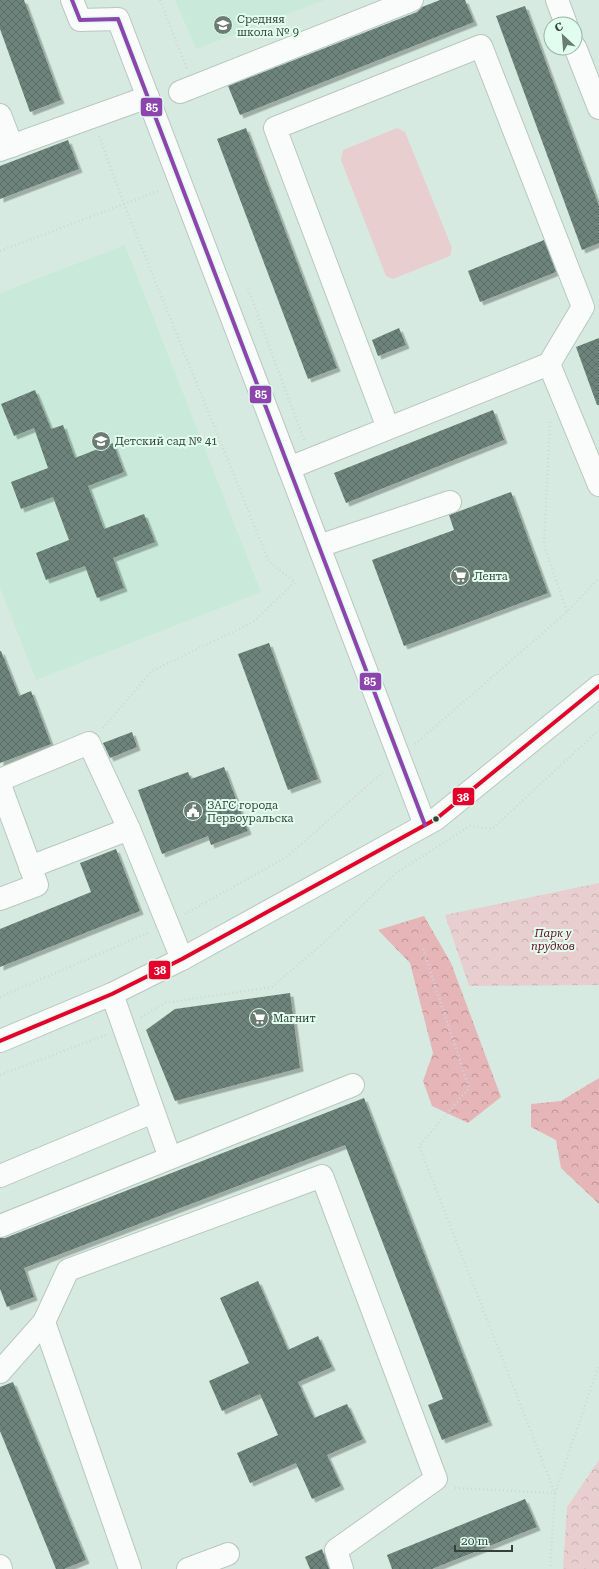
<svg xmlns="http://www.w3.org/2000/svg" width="599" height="1569" viewBox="0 0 599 1569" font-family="'Roboto Serif',serif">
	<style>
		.built { fill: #c9eada }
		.green { fill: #e8cece }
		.forest { fill: url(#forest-crowns) }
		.park { fill: url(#park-crowns) }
		.building { fill: url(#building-cross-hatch); filter: url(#shadow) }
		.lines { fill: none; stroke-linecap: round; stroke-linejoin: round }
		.minor-casing { stroke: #b8c7bf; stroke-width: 24 }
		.path { stroke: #d1d7d4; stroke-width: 2.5; stroke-dasharray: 1 3; stroke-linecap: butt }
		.minor { stroke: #f9fcfa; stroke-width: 22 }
		.bus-1-casing { stroke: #e1fdef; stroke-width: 7 }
		.bus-2-casing { stroke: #e1fdef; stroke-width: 7 }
		.bus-1 { stroke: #e4002b; stroke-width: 4 }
		.bus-2 { stroke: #8e44ad; stroke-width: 4 }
		.bus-dot { fill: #33413a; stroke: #e1fdef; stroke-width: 1.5 }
		.labels { text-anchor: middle; stroke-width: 4; stroke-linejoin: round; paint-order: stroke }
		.poi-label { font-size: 11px; fill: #33413a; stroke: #e1fdef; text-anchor: start }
		.park-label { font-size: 11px; font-style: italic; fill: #660923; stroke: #e1fdef }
		.line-badge { stroke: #e1fdef; stroke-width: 1.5 }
		.badge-label { font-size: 11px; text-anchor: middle; font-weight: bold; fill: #fff }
	</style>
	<defs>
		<pattern id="forest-crowns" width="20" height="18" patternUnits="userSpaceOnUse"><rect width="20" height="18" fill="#e5b5b8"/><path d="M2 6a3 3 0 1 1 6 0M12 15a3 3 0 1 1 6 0" fill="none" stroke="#ba9597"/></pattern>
		<pattern id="park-crowns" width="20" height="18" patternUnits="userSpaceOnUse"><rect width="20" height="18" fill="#e8cece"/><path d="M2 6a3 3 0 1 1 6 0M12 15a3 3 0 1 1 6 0" fill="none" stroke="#c7b2b2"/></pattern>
		<pattern id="building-cross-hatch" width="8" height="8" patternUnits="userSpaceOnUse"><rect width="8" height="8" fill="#6d837b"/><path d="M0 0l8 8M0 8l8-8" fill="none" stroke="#5a6d66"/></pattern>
		<filter id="shadow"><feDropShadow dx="3.5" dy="3.5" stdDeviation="0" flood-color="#0004"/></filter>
	</defs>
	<rect width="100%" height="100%" fill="#d7eae1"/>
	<g class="built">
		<polygon points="175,0 325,0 196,49"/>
		<polygon points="125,245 261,592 36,680 0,588 0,293"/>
	</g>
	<polygon class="green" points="397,128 405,132 452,248 450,256 393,279 386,276 341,160 343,150"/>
	<g class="forest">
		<polygon points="424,916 451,963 501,1097 468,1123 432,1106 423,1081 433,1053 410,963 378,930"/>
		<polygon points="599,1078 599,1204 561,1168 556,1140 531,1127 531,1104 561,1101"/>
	</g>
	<g class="park">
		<polygon points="599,883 599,985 469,986 445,915"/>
		<polygon points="599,1460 599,1569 563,1569 567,1507"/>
	</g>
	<g class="building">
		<polygon points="0,0 24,0 61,100 30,112 0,29"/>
		<polygon points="440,0 465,0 474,22 240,115 228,86 417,12 422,7"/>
		<polygon points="525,6 599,206 599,243 582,250 496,16"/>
		<polygon points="246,128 337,368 308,379 217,139"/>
		<polygon points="68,140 79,169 0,199 0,166"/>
		<polygon points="544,240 556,272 480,302 468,271"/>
		<polygon points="399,328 406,345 378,356 372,340"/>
		<polygon points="599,338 599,405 597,405 576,347"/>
		<polygon points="35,390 51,429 63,425 75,458 113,443 124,472 88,486 104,529 144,514 155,542 113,558 124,588 97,598 85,566 46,580 36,553 69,540 53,497 21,509 11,482 48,468 34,428 14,436 1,404"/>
		<polygon points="493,410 504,440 346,503 334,473"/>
		<polygon points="511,492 548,593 404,646 372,560 454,530 449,515"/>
		<polygon points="269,643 318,779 288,790 238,654"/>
		<polygon points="0,651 1,651 19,696 31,691 51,744 0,763"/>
		<polygon points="132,732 137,747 110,758 103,743"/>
		<polygon points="224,767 248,831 211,845 208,836 162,854 138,790 188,772 191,779"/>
		<polygon points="116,849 140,911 0,967 0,929 91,892 80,863"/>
		<polygon points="290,993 300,1068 175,1101 146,1030 175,1009"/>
		<polygon points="364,1098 489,1422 442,1440 428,1405 443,1399 345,1145 24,1268 34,1297 7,1307 0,1289 0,1238 5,1238"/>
		<polygon points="258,1281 288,1350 318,1336 332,1367 298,1382 314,1418 347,1404 363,1439 327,1455 341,1486 312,1499 296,1463 250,1483 237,1453 278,1435 260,1394 222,1411 209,1381 249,1363 220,1298"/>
		<polygon points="13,1382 86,1560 64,1569 56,1569 0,1431 0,1387"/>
		<polygon points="525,1499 537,1527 432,1569 392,1569 387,1555"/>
		<polygon points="322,1549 329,1569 310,1569 305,1557"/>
	</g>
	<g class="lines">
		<g class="minor-casing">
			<g id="minor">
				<polyline points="72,0 80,20 118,19 425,825"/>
				<polyline points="557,0 566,24"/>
				<polyline points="575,47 599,108"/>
				<polyline points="180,92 412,0"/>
				<polyline points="0,115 12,146"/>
				<polyline points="0,150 148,97"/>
				<polyline points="388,428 275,128 481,46 583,307 549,364"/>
				<polyline points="289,468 549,364 599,485"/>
				<polyline points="319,546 450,502"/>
				<polyline points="0,780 89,743 129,829 182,959"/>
				<polyline points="0,785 37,885 0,899"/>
				<polyline points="30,867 129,829"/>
				<polyline points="112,994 170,1158"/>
				<polyline points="0,1041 112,994 182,959 436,819 599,686"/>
				<polyline points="0,1176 153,1112"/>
				<polyline points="0,1226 353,1085"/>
				<polyline points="44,1322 130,1569"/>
				<polyline points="0,1372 44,1322 68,1270 322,1176 436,1479 336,1550 342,1569"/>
				<polyline points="0,1566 1,1569"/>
				<polyline points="188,1569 228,1554"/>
			</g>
		</g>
		<g class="path">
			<polyline points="160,0 187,69"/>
			<polyline points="99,136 124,204 269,562 295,582 253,622 152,671 103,728"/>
			<polyline points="0,251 161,190"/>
			<polyline points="248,289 304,440"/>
			<polyline points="550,422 544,545 567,612"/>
			<polyline points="415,744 567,612 599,578"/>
			<polyline points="185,914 288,856 383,772"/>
			<polyline points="423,949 469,1088 419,1146 555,1493 550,1569"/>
			<polyline points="0,997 150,932"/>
			<polyline points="141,1017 164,1003 272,987 320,946 396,873 470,826 492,829 599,730"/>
			<polyline points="0,1075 106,1035"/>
			<polyline points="455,1488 555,1493 599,1365"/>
		</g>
		<use href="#minor" class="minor"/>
		<g class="bus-1-casing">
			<polyline id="bus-1" points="0,1041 112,994 182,959 436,819 599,686"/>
		</g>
		<g class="bus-2-casing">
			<polyline id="bus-2" points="72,0 80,20 118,19 425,825"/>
		</g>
		<use href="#bus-1" class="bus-1"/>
		<use href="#bus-2" class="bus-2"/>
	</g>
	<defs>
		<g id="school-disc" transform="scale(1)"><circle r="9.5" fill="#6c7c74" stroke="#e1fdef"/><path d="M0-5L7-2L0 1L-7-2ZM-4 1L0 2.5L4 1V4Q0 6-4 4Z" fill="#fff"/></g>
		<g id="supermarket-disc" transform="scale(1)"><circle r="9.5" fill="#6c7c74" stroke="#e1fdef"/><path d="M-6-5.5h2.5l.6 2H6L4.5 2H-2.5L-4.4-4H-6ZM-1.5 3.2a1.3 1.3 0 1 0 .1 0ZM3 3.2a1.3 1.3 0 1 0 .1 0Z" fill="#fff"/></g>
		<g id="civic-disc" transform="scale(1)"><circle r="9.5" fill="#6c7c74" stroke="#e1fdef"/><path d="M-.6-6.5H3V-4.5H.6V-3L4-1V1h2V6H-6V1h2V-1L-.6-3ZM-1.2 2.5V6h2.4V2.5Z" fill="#fff"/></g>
	</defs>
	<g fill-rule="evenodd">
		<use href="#school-disc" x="223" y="25"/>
		<use href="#school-disc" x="101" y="441"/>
		<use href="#supermarket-disc" x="460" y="576"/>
		<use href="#civic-disc" x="193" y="811"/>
		<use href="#supermarket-disc" x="259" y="1018"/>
	</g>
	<circle class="bus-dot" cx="436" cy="819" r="3.5"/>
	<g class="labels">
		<g class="poi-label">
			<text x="237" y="23">Средняя<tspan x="237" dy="13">школа № 9</tspan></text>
			<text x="115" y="445">Детский сад № 41</text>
			<text x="474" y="580">Лента</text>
			<text x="207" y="809">ЗАГС города<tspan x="207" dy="13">Первоуральска</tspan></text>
			<text x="273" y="1022">Магнит</text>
		</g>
		<g class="park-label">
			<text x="553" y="937">Парк у<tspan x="553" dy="13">прудков</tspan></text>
		</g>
	</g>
	<g class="line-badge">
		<rect x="140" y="97" width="23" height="20" rx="4" fill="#8e44ad"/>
		<rect x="249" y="385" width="23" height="19" rx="4" fill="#8e44ad"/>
		<rect x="359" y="672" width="23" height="19" rx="4" fill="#8e44ad"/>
		<rect x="452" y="787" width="23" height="19" rx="4" fill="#e4002b"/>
		<rect x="148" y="960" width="23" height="20" rx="4" fill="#e4002b"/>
	</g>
	<g class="badge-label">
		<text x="152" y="111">85</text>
		<text x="261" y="398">85</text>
		<text x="370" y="685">85</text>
		<text x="463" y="801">38</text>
		<text x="160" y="974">38</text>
	</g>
	<g transform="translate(563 36) rotate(334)"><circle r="19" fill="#e1fdef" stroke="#9bb2a7"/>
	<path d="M0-3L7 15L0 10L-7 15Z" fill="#6c7c74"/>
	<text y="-6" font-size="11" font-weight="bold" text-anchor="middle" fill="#33413a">С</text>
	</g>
	<path d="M455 1545v6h57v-6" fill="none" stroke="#33413a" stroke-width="2"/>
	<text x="461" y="1545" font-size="12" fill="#33413a" stroke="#e1fdef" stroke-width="3" paint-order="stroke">20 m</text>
</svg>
